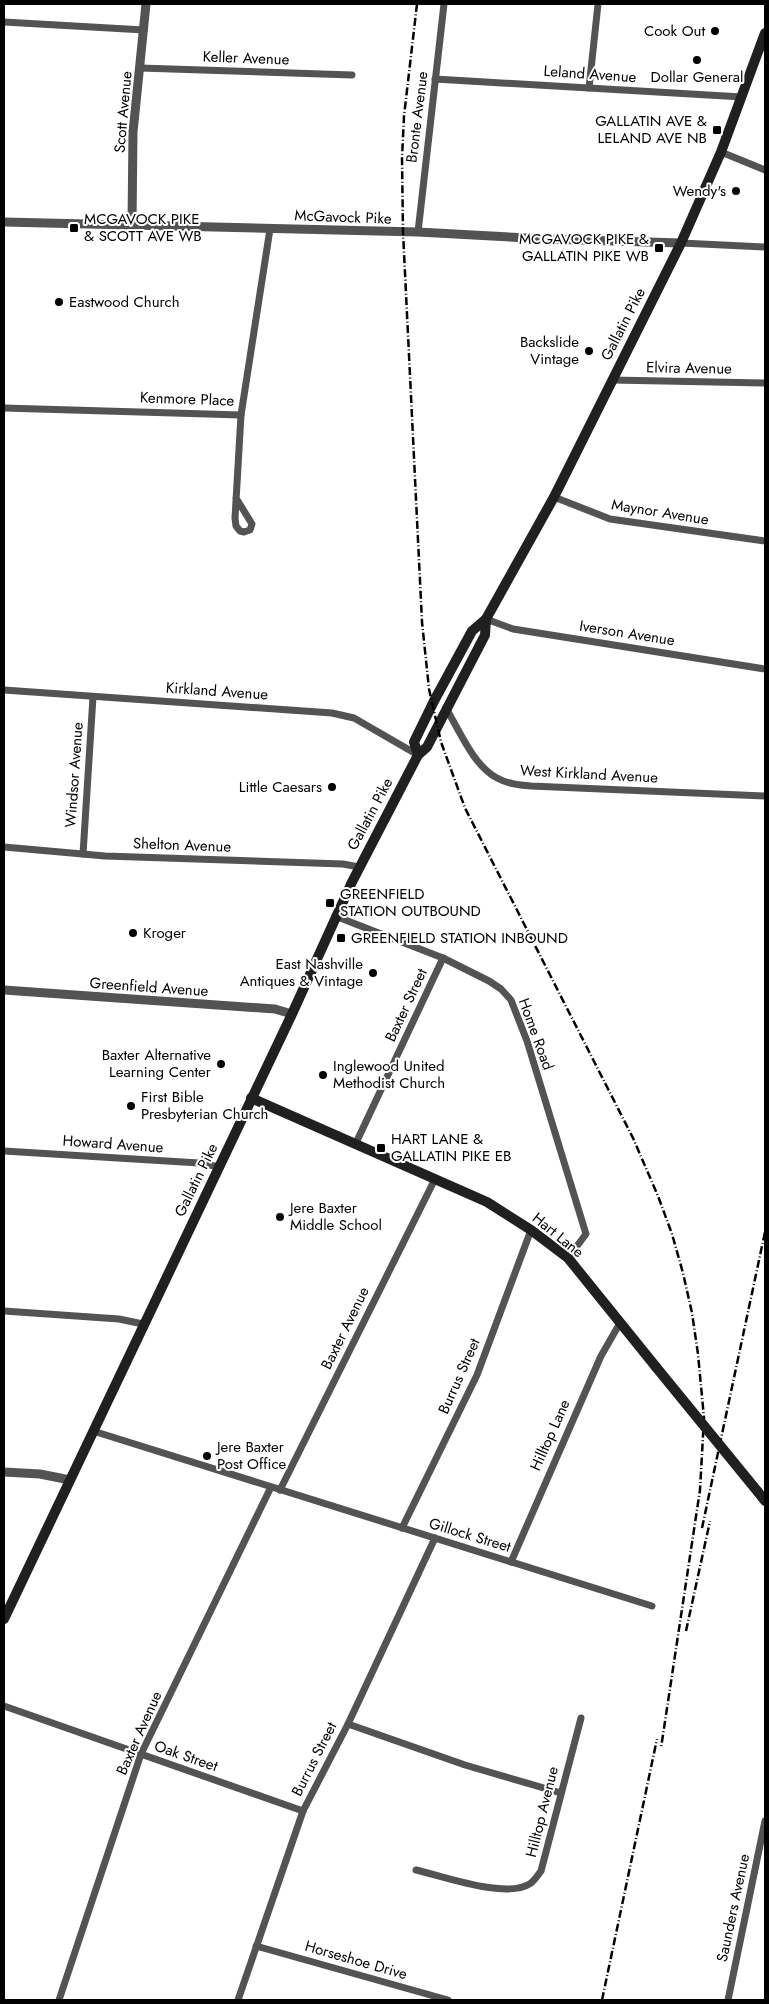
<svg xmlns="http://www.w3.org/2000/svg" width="769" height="2004" viewBox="0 0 769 2004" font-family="Jost,sans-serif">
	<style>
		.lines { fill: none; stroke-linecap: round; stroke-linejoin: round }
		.minor { stroke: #535353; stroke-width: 7 }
		.tertiary { stroke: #535353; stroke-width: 9 }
		.secondary { stroke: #202020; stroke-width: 10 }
		.rail { stroke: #000; stroke-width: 2.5; stroke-dasharray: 8 2.5 1 2.5; stroke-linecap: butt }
		.secondary-bridge { stroke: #202020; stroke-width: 10 }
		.poi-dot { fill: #000; stroke: #fff; stroke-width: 2 }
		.labels { text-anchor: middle; stroke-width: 4; stroke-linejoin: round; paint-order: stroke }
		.poi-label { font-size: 15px; fill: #000; stroke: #fff; text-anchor: start }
		.street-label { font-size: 15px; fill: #000; stroke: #fff }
	</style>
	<rect width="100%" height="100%" fill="#fff"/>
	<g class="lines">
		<g class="minor">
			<polyline points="4,22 144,30"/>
			<polyline points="140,68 352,75"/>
			<polyline points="435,79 742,97"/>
			<polyline points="589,88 598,4"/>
			<polyline points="721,152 765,170"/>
			<polyline points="418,232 444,4"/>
			<polyline points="681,243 765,247"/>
			<polyline points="612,380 765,383"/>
			<polyline points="4,408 241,415"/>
			<polyline points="554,497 610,519 765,541"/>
			<polyline points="236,498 252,524 250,530 244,532 240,531 236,526 235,518 241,415 270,229"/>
			<polyline points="486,619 513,629 765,669"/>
			<polyline points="4,690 332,713 354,718 418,755"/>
			<path d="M447,710C460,732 474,766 497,778C508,784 519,785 531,786L765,796"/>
			<polyline points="4,847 105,856 343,864 359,867"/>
			<polyline points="83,854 93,697"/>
			<polyline points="335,916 443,958 489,981 501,989 511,1000 527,1041 586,1234 568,1258"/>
			<polyline points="355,1145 443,958"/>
			<polyline points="4,1151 199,1163 220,1167"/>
			<polyline points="4,1311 119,1319 143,1324"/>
			<polyline points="93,1431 652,1606"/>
			<polyline points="280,1490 435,1179"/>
			<polyline points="402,1528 477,1375 531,1230"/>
			<polyline points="511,1562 601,1356 620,1323"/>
			<polyline points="4,1706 303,1811"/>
			<polyline points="348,1724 465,1765 561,1793"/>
			<path d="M416,1870C443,1876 508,1900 531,1883C535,1880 538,1875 541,1871L581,1718"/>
			<polyline points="256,1946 448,2000"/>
			<polyline points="59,2000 141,1754 271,1487"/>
			<polyline points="238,2000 303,1811 348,1724 435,1538"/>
			<polyline points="728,2000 765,1821"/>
		</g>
		<g class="tertiary">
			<polyline points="4,222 418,232 546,239 681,243"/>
			<polyline points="132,224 133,132 146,4"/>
			<polyline points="4,990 275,1009 292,1014"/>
			<polyline points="4,1472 40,1474 70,1480"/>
		</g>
		<g class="secondary">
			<polyline points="418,755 414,742 434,701 472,631 486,619 554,497 681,243 721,152 765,33"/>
			<polyline points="251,1098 487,1202 531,1230 568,1258 656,1367"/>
			<polyline points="758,1492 765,1501"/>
			<polyline points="4,1619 292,1014 352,882 418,755 427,747 485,635 486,619"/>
		</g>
		<g class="rail">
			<polyline points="417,4 404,116 402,158 403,232 422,622 429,689 441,742 465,808 633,1138 658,1196 672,1234 683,1273 692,1313 698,1354 704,1418 700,1490 661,1748"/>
			<polyline points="702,1528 765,1232"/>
			<polyline points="686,1631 710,1521"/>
			<polyline points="602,2000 657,1739"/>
		</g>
		<polyline class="secondary-bridge" points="656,1367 758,1492"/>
	</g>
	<g class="poi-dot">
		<circle cx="715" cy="31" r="5"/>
		<circle cx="697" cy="60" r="5"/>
		<rect x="712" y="125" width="10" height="10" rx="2.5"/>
		<circle cx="736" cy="191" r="5"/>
		<rect x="69" y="223" width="10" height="10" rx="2.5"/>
		<rect x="654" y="243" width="10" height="10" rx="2.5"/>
		<circle cx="59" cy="302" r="5"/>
		<circle cx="589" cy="351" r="5"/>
		<circle cx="332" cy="787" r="5"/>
		<rect x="325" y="898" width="10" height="10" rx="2.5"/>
		<circle cx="133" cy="933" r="5"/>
		<rect x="336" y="933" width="10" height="10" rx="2.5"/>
		<circle cx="373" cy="973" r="5"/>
		<circle cx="221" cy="1064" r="5"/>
		<circle cx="323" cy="1075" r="5"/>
		<circle cx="131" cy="1106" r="5"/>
		<rect x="376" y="1143" width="10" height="10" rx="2.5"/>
		<circle cx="280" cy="1217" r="5"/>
		<circle cx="207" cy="1456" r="5"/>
	</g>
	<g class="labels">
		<g class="poi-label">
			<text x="705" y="36" text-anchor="end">Cook Out</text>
			<text x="697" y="82" text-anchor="middle">Dollar General</text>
			<text x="707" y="126" text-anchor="end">GALLATIN AVE &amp;<tspan x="707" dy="17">LELAND AVE NB</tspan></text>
			<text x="726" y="196" text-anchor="end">Wendy's</text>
			<text x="84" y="224">MCGAVOCK PIKE<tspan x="84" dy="17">&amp; SCOTT AVE WB</tspan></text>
			<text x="649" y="244" text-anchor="end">MCGAVOCK PIKE &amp;<tspan x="649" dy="17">GALLATIN PIKE WB</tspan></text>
			<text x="69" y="307">Eastwood Church</text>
			<text x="579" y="347" text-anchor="end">Backslide<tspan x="579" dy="17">Vintage</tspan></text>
			<text x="322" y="792" text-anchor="end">Little Caesars</text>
			<text x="340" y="899">GREENFIELD<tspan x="340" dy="17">STATION OUTBOUND</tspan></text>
			<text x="143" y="938">Kroger</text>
			<text x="351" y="943">GREENFIELD STATION INBOUND</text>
			<text x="363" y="969" text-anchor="end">East Nashville<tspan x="363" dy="17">Antiques &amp; Vintage</tspan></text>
			<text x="211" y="1060" text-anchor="end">Baxter Alternative<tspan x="211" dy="17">Learning Center</tspan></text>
			<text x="333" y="1071">Inglewood United<tspan x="333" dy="17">Methodist Church</tspan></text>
			<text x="141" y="1102">First Bible<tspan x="141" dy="17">Presbyterian Church</tspan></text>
			<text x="391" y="1144">HART LANE &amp;<tspan x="391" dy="17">GALLATIN PIKE EB</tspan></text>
			<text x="290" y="1213">Jere Baxter<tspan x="290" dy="17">Middle School</tspan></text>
			<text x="217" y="1452">Jere Baxter<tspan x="217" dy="17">Post Office</tspan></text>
		</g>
		<g class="street-label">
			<text transform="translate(246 58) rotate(2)" y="5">Keller Avenue</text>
			<text transform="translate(590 74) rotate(4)" y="5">Leland Avenue</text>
			<text transform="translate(123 112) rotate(-85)" y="5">Scott Avenue</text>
			<text transform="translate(417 117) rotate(-83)" y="5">Bronte Avenue</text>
			<text transform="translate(343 217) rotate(2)" y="5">McGavock Pike</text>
			<text transform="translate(623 324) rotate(-63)" y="5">Gallatin Pike</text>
			<text transform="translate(689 368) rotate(1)" y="5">Elvira Avenue</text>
			<text transform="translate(187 399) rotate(2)" y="5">Kenmore Place</text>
			<text transform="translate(660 512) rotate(9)" y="5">Maynor Avenue</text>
			<text transform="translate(627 633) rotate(9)" y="5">Iverson Avenue</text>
			<text transform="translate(217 691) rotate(4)" y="5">Kirkland Avenue</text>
			<text transform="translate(589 774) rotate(3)" y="5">West Kirkland Avenue</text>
			<text transform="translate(74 775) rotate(-86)" y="5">Windsor Avenue</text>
			<text transform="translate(370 814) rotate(-62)" y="5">Gallatin Pike</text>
			<text transform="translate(182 845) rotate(2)" y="5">Shelton Avenue</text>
			<text transform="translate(149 987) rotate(4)" y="5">Greenfield Avenue</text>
			<text transform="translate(406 1005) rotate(-65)" y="5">Baxter Street</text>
			<text transform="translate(536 1034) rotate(70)" y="5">Home Road</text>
			<text transform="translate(113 1144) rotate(4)" y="5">Howard Avenue</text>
			<text transform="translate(196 1180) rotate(-64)" y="5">Gallatin Pike</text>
			<text transform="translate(558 1235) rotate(39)" y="5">Hart Lane</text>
			<text transform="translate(345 1328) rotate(-64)" y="5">Baxter Avenue</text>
			<text transform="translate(459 1376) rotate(-66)" y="5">Burrus Street</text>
			<text transform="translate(550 1435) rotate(-66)" y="5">Hilltop Lane</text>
			<text transform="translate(470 1535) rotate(17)" y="5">Gillock Street</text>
			<text transform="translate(139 1733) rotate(-66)" y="5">Baxter Avenue</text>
			<text transform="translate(186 1756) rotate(19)" y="5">Oak Street</text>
			<text transform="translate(314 1759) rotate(-63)" y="5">Burrus Street</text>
			<text transform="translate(542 1812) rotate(-76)" y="5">Hilltop Avenue</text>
			<text transform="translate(733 1908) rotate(-78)" y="5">Saunders Avenue</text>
			<text transform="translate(356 1960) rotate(16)" y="5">Horseshoe Drive</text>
		</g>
	</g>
	<rect width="769" height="2004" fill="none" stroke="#000000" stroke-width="10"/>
</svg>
